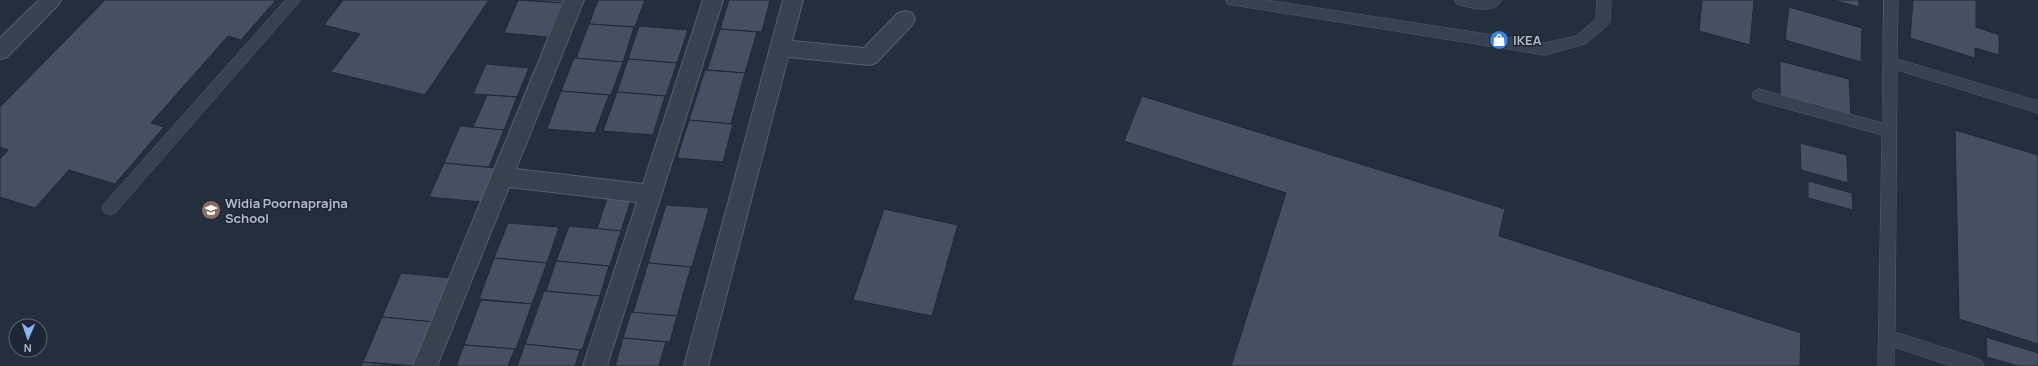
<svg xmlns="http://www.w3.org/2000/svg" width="2038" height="366" viewBox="0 0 2038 366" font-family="Manrope,sans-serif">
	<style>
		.building { fill: #455162; stroke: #1f2835 }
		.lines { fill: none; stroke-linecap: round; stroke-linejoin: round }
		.service-casing { stroke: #565f6c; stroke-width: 1 }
		.minor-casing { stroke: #565f6c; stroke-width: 2 }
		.service { fill: #38414e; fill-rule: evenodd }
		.minor { fill: #38414e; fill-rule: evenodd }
		.labels { text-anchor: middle; stroke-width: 3; stroke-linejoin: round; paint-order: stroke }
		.poi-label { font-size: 13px; font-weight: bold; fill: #b4bcc9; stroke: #1d2633; text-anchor: start }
	</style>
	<rect width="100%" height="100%" fill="#242f3e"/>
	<g class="building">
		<polygon points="105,0 276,0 241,40 228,36 151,123 164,127 115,184 69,170 35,208 0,197 0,159 8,150 0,147 0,107"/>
		<polygon points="343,0 489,0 425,95 331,72 360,34 324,25"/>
		<polygon points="516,0 563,0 562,3"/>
		<polygon points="518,0 562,3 548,37 504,33"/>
		<polygon points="598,0 645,0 635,27 589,24"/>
		<polygon points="729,0 770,0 762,32 720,29"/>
		<polygon points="1702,0 1754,0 1750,45 1699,31"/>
		<polygon points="1832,0 1859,0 1859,7"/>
		<polygon points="1913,0 1976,0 1976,27 1999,35 1999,55 1975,48 1975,58 1910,38"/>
		<polygon points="1789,7 1862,28 1861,62 1785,40"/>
		<polygon points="589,24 634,27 623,62 576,58"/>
		<polygon points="639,26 688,30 677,63 628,59"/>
		<polygon points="720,29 757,32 745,73 707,70"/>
		<polygon points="574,58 623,62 611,95 561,91"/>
		<polygon points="628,59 677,63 666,96 617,92"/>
		<polygon points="1780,61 1849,79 1851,116 1780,97"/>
		<polygon points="486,64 529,68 517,97 473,94"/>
		<polygon points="705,70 745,73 731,124 689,120"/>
		<polygon points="561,91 609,95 595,133 547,129"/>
		<polygon points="617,92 665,96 653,135 603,131"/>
		<polygon points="487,95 517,97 504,130 473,127"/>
		<polygon points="1142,96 1505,209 1499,236 1801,333 1800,366 1231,366 1286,193 1124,141"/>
		<polygon points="689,120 733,124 723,162 677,158"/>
		<polygon points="460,126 504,130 489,167 444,163"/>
		<polygon points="1955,130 2038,155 2038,344 1959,319"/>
		<polygon points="1800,143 1847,155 1848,183 1801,170"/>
		<polygon points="444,163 495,168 481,202 429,197"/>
		<polygon points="1808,181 1852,193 1853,210 1808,198"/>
		<polygon points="607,198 631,200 621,231 597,229"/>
		<polygon points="666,205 709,208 692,267 648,263"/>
		<polygon points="884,209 958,225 932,316 853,300"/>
		<polygon points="508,223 559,227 547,263 494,258"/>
		<polygon points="569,226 621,231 610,266 556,261"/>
		<polygon points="494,258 547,263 532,304 479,299"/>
		<polygon points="556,261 609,266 600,296 546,291"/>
		<polygon points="648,263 691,267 677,316 633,313"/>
		<polygon points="401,273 451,278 434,322 382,317"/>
		<polygon points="544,291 600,296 582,350 525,344"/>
		<polygon points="481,300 532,304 516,349 464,345"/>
		<polygon points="631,312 677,316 670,342 623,338"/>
		<polygon points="382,317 434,322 416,366 363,362"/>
		<polygon points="1986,337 2038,353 2038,366 2018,366 1987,357"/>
		<polygon points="623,338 666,342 659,366 615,366"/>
		<polygon points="525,344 580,350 575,366 517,366"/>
		<polygon points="464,345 515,349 508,366 456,366"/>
		<polygon points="363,362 402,366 361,366"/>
	</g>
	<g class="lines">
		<g class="service-casing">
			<g id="service">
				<polygon points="286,0 301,0 115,213 110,215 105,213 102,208 105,203"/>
				<polygon points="1226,0 1266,0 1545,43 1576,36 1596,19 1597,0 1611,0 1610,21 1608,25 1585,44 1545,55 1233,5 1228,4"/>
				<path d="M1455,0H1502C1494,15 1470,8 1457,4Z"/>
				<polygon points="1884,0 1898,0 1897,59 2038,101 2038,113 1897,70 1895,332 1976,358 1982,361 1984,366 1952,366 1894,347 1894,366 1878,366 1882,135 1759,101 1754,99 1752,95 1754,91 1759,89 1882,123"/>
			</g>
		</g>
		<g class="minor-casing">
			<g id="minor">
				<polygon points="39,0 61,0 58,5 7,57 0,59 0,38"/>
				<polygon points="564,0 584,0 516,169 643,184 703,0 723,0 607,366 583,366 637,202 509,187 437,366 413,366"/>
				<polygon points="783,0 803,0 792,41 864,48 898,13 905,11 912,13 915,19 912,25 876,63 869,65 788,57 708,366 684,366"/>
			</g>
		</g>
		<use href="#service" class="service"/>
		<use href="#minor" class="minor"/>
	</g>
	<defs>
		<g id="shop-disc" transform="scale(1)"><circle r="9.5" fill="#3f7fe0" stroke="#1d2633"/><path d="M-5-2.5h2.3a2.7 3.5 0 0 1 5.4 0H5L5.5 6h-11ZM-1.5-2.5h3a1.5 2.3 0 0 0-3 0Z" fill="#fff"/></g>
		<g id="school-disc" transform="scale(1)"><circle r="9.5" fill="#8d6e63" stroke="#1d2633"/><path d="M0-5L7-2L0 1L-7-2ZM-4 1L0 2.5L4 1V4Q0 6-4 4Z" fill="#fff"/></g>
	</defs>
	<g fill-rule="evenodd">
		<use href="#shop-disc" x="1499" y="40"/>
		<use href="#school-disc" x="211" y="210"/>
	</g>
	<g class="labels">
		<g class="poi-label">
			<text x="1513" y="45">IKEA</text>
			<text x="225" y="208">Widia Poornaprajna<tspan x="225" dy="15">School</tspan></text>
		</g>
	</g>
	<g transform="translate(28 338) rotate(182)"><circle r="19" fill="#1d2633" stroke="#59626f"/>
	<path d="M0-3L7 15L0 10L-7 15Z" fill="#8ab4f8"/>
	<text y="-6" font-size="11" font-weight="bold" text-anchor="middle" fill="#b4bcc9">N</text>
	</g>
</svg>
